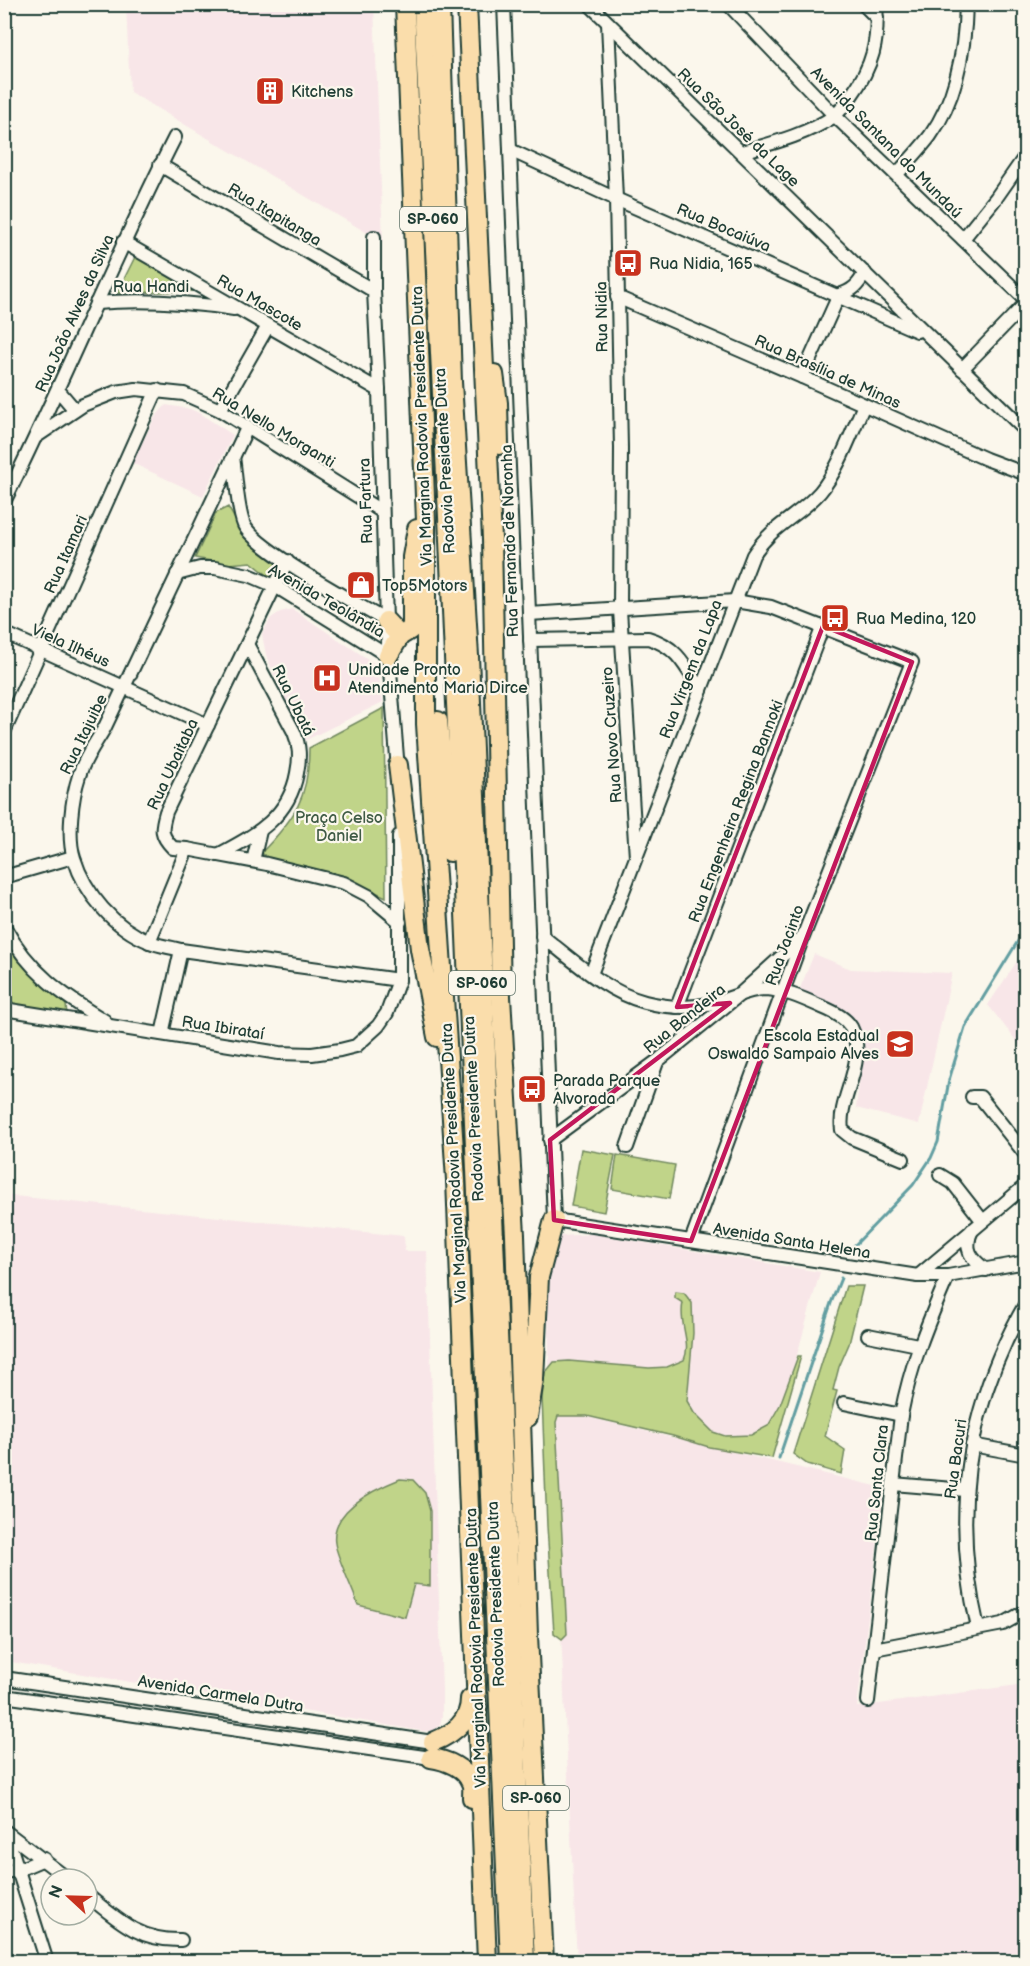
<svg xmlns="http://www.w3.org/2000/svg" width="1030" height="1966" viewBox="0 0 1030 1966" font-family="'Balsamiq Sans',sans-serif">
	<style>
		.built { fill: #f8e6e8 }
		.green { fill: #c0d489; stroke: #70885e; stroke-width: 1.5 }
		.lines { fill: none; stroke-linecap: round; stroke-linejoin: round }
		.stream { stroke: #629ea1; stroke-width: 3 }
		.minor-casing { stroke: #1f3d34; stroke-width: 16 }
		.highway-casing { stroke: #1f3d34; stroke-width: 22 }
		.minor { stroke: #fbf7ec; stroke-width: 12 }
		.highway { stroke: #faddab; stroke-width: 18 }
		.marked { fill: none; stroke: #c2185b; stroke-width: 4.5; stroke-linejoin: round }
		.labels { text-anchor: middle; stroke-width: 4.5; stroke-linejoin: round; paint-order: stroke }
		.shield { fill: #fbf7ec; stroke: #61756b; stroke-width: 1.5 }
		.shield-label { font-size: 15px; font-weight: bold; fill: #1f3d34 }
		.poi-label { font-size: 16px; fill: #1f3d34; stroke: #fbf7ec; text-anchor: start }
		.street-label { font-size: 16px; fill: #1f3d34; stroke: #fbf7ec }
		.park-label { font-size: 16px; fill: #3f5b45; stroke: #fbf7ec }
	</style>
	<rect width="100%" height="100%" fill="#fbf7ec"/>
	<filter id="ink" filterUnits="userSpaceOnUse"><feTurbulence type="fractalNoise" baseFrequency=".0167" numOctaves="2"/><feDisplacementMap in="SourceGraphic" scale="12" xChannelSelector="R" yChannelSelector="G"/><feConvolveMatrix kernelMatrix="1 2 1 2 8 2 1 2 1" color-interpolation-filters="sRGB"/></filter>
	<g filter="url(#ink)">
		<g class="built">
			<polygon points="126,5 374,5 383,241 374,237 130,92"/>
			<polygon points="166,405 190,409 199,413 233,435 203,496 132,463 155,417"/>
			<polygon points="292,609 377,665 383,702 304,741 281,691 266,655 262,634 271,618 280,612"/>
			<polygon points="1025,949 1025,1052 988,1005"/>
			<polygon points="814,954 851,969 952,973 919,1124 856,1108 865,1037 848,1013 799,991"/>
			<polygon points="4,1195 404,1236 405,1251 427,1251 442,1690 442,1716 440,1725 433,1731 422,1731 5,1661"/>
			<polygon points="592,1234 820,1272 769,1456 550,1401 547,1262 561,1236"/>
			<polygon points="550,1408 884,1488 857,1707 1025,1684 1025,1961 577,1961"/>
		</g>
		<g class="green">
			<polygon points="136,255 195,291 117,293"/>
			<polygon points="228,507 246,538 276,564 270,577 251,562 228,564 195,558 216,513"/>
			<path d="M384,708L386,897L337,874L272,860L261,853C295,818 309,798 309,748Z"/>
			<polygon points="5,947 15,949 66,1005 68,1024 5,1013"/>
			<polygon points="581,1149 615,1155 604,1212 571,1206"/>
			<polygon points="617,1155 675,1165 669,1199 612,1189"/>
			<polygon points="846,1286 863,1286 849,1344 839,1367 833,1390 837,1391 825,1436 845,1450 841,1474 807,1464 793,1454"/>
			<path d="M675,1292L684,1293L692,1303L693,1333L687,1401L694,1413L713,1432L725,1436L751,1435L768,1426L780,1405L798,1356H801L772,1458L709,1447L673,1436L587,1416H558L556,1422L567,1634L562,1639L554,1633L547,1526L542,1397L545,1373L554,1362L569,1361L649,1368L667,1367L684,1360C692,1342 678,1323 683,1303L675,1298Z"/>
			<path d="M400,1479L413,1480L425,1493L430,1511V1586L414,1584L405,1617L358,1605C353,1589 337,1558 335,1543C330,1510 375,1489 400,1479Z"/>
		</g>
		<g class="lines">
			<g class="stream">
				<polyline points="853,1247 913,1185 931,1158 938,1142 949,1080 965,1027 1026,928"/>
				<polyline points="779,1458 831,1303 841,1278"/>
			</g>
			<g class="minor-casing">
				<g id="minor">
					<polyline points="504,4 554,1220 918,1276 948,1276 1026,1262"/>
					<polyline points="589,4 1026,431"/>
					<polyline points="728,4 835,116 1026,300"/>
					<polyline points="863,4 877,18"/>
					<polyline points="608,23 616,199 621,448 620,610 636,857"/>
					<polyline points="510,150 616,199 917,331"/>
					<path d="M742,152C773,143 805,135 833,117C840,112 846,103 851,96C873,66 879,41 876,4"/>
					<polyline points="160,165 374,291"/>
					<path d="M897,174C908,162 920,149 930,136C957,98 965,50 966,4"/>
					<polyline points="374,237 374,291 379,390 386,621 398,770"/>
					<polyline points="963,239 996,198 1026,155"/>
					<polyline points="123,242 379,390"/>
					<polyline points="617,297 802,377 986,459 1026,474"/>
					<path d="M96,303C143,299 188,302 234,309"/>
					<polyline points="962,369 1026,303"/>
					<path d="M802,377L839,295C853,291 858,285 865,273"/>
					<polyline points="58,390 75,410"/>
					<polyline points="220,410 268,326"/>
					<path d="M247,428L105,727C96,743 84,758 79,776C72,797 67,837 74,858C85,894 114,928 150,942C159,946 171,947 181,950L399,980"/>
					<polyline points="37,436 83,405 116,392 136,389 184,394 220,410 381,511"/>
					<path d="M233,457C236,475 237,509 244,525C256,550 358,604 386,621"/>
					<path d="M4,502C64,381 114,257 175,137"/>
					<path d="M287,561L166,812C161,829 160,835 173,848L187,849L267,864L344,883L369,896L400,922"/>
					<polyline points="177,574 200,568 215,568 249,575 275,586 388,656"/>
					<polyline points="529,614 735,601 771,607 912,662 803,937 691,1241"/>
					<polyline points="4,633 208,725"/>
					<path d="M530,640L648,638C677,646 686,667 701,691"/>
					<polyline points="4,732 157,390"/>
					<path d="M218,855C255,835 289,818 297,773C300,758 300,746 294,732L247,644"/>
					<polyline points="253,861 260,831"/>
					<polyline points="4,877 73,857"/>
					<path d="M4,926C29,972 62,995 105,1021"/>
					<path d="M542,936C573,960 606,992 645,1002C665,1007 688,1009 708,1004C728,1001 746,989 765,989C785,990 804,999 822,1007C832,1011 845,1017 851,1027C869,1063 837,1097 842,1130L852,1138L903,1159"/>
					<polyline points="149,942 187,849"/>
					<path d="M591,974L753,555C773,524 798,517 820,492C838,471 852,431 864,405"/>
					<polyline points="677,1007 823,626"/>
					<polyline points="4,1009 279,1053 312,1054 340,1050 356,1046 378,1026 387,1013 399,980 399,836"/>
					<polyline points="162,1034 181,950"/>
					<polyline points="972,1097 980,1097 1026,1155"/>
					<polyline points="550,1140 660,1059 739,995 802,938"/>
					<polyline points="627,1147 657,1062"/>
					<polyline points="940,1175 953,1183 982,1220"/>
					<path d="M972,1230C963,1249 971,1259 986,1270"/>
					<polyline points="918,1276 1026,1185"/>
					<polyline points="868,1335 918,1345"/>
					<polyline points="844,1403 901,1415"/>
					<polyline points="972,1445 1026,1455"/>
					<polyline points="893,1484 965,1490"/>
					<path d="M978,1628C951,1514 967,1405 1026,1303"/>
					<polyline points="874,1649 1003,1624 1026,1611"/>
					<polyline points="4,1678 433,1742"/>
					<polyline points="4,1696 431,1758"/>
					<path d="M868,1701L901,1415C911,1363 927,1325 948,1276"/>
					<polyline points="5,1831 68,1879"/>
					<polyline points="6,1832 47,1962"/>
					<polyline points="4,1872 18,1870 44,1859"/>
					<path d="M87,1895C118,1920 139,1941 181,1940"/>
				</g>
			</g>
			<g class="highway-casing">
				<g id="highway">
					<polyline points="405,4 426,521 426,724 456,1180 487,1962"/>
					<polyline points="423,4 448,517 510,1962"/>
					<polyline points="440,4 452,382 469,656 525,1962"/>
					<polyline points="467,4 492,539 501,997 515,1235 528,1635 544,1962"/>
					<polyline points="494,374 498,403 499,445"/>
					<polyline points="386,621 400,636"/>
					<polyline points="388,656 400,636 410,630 412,624 412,557 417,529"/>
					<polyline points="438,721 450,852"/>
					<polyline points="398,765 420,949 437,1037"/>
					<polyline points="528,1417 534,1379 539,1277 554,1220"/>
					<path d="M433,1742C453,1734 470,1722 470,1699"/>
					<path d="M431,1758C446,1760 466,1768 471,1783C473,1787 472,1793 472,1798"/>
				</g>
			</g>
			<use href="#minor" class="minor"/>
			<use href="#highway" class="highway"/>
		</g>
	</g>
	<path class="marked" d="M823,626L912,662L691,1241L554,1220L550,1140L730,1003L677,1007Z"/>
	<defs>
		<g id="building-square" transform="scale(1.5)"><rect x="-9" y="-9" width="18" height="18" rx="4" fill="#c8321e" stroke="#fbf7ec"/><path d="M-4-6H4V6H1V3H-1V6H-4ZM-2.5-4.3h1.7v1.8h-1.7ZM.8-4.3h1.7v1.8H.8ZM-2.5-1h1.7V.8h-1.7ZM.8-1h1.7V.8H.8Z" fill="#fff"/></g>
		<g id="bus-square" transform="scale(1.5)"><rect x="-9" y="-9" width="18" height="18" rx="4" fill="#c8321e" stroke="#fbf7ec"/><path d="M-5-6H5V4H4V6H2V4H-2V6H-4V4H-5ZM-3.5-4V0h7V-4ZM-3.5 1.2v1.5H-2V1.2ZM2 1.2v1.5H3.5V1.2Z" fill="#fff"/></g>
		<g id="shop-square" transform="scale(1.5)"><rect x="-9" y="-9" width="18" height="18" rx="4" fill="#c8321e" stroke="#fbf7ec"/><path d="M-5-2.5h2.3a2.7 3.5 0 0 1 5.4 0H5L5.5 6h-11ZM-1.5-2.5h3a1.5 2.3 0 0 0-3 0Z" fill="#fff"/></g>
		<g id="hospital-square" transform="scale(1.5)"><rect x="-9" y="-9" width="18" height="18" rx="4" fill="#c8321e" stroke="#fbf7ec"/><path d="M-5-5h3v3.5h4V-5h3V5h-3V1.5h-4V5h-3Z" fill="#fff"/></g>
		<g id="school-square" transform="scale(1.5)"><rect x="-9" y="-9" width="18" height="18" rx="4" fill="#c8321e" stroke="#fbf7ec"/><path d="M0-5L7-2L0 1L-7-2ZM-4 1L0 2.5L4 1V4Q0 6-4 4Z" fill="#fff"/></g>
	</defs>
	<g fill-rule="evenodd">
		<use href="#building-square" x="270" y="91"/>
		<use href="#bus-square" x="628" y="263"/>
		<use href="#shop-square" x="361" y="585"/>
		<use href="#bus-square" x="835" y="618"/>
		<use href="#hospital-square" x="327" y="678"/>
		<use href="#school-square" x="900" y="1044"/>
		<use href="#bus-square" x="532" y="1089"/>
	</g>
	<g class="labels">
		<g class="shield">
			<rect x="400" y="207" width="66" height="24" rx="4.5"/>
			<rect x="449" y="971" width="66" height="24" rx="4.5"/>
			<rect x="503" y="1786" width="66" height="24" rx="4.5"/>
		</g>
		<g class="shield-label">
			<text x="433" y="224">SP-060</text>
			<text x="482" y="988">SP-060</text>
			<text x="536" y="1803">SP-060</text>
		</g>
		<g class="poi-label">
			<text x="291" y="97">Kitchens</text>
			<text x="649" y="269">Rua Nidia, 165</text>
			<text x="382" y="591">Top5Motors</text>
			<text x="856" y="624">Rua Medina, 120</text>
			<text x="348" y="675">Unidade Pronto<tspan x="348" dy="18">Atendimento Maria Dirce</tspan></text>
			<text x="879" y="1041" text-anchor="end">Escola Estadual<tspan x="879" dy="18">Oswaldo Sampaio Alves</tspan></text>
			<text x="553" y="1086">Parada Parque<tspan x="553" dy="18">Alvorada</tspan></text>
		</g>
		<g class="street-label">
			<text transform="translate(739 127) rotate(44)" y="6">Rua São José da Lage</text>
			<text transform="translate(887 142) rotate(45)" y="6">Avenida Santana do Mundaú</text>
			<text transform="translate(275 214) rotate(31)" y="6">Rua Itapitanga</text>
			<text transform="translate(724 227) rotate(23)" y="6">Rua Bocaiúva</text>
			<text x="151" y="292">Rua Handi</text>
			<text transform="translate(260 302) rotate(30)" y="6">Rua Mascote</text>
			<text transform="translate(74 313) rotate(-66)" y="6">Rua João Alves da Silva</text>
			<text transform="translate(601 317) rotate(-91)" y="6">Rua Nidia</text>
			<text transform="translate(828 371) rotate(24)" y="6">Rua Brasília de Minas</text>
			<text transform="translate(421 426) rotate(-92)" y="6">Via Marginal Rodovia Presidente Dutra</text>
			<text transform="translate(274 427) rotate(31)" y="6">Rua Nello Morganti</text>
			<text transform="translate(444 461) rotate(-93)" y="6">Rodovia Presidente Dutra</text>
			<text transform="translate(365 501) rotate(-92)" y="6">Rua Fartura</text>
			<text transform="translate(509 541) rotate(-92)" y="6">Rua Fernando de Noronha</text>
			<text transform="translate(65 554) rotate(-66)" y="6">Rua Itamari</text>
			<text transform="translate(327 600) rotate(30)" y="6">Avenida Teolândia</text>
			<text transform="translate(71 645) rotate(24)" y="6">Viela Ilhéus</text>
			<text transform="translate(690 669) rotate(-69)" y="6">Rua Virgem da Lapa</text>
			<text transform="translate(294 700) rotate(64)" y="6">Rua Ubatá</text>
			<text transform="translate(83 734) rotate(-64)" y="6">Rua Itajuibe</text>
			<text transform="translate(611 735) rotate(-94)" y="6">Rua Novo Cruzeiro</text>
			<text transform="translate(172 764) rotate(-65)" y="6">Rua Ubaitaba</text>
			<text transform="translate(735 811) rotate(-69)" y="6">Rua Engenheira Regina Bannoki</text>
			<text transform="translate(784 945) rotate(-70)" y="6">Rua Jacinto</text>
			<text transform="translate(684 1018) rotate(-39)" y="6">Rua Bandeira</text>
			<text transform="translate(223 1027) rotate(9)" y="6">Rua Ibirataí</text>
			<text transform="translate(473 1109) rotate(-93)" y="6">Rodovia Presidente Dutra</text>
			<text transform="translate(453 1163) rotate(-93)" y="6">Via Marginal Rodovia Presidente Dutra</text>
			<text transform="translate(792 1240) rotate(9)" y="6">Avenida Santa Helena</text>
			<text transform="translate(955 1459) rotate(-82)" y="6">Rua Bacuri</text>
			<text transform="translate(876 1483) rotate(-84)" y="6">Rua Santa Clara</text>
			<text transform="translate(495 1594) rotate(-92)" y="6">Rodovia Presidente Dutra</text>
			<text transform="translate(475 1648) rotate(-92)" y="6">Via Marginal Rodovia Presidente Dutra</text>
			<text transform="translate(221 1693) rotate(9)" y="6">Avenida Carmela Dutra</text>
		</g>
		<g class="park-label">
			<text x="339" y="823">Praça Celso<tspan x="339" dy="18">Daniel</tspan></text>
		</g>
	</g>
	<rect width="1030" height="1966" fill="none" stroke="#fbf7ec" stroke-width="24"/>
	<rect x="12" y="12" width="1006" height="1942" fill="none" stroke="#1f3d34" stroke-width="2" filter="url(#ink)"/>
	<g transform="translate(69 1897) rotate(292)"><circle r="28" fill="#fbf7ec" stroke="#a3ada2" stroke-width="1.5"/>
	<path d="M0-4.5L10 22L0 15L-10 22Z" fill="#c8321e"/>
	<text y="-9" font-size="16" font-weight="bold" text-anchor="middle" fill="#1f3d34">N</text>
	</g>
</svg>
